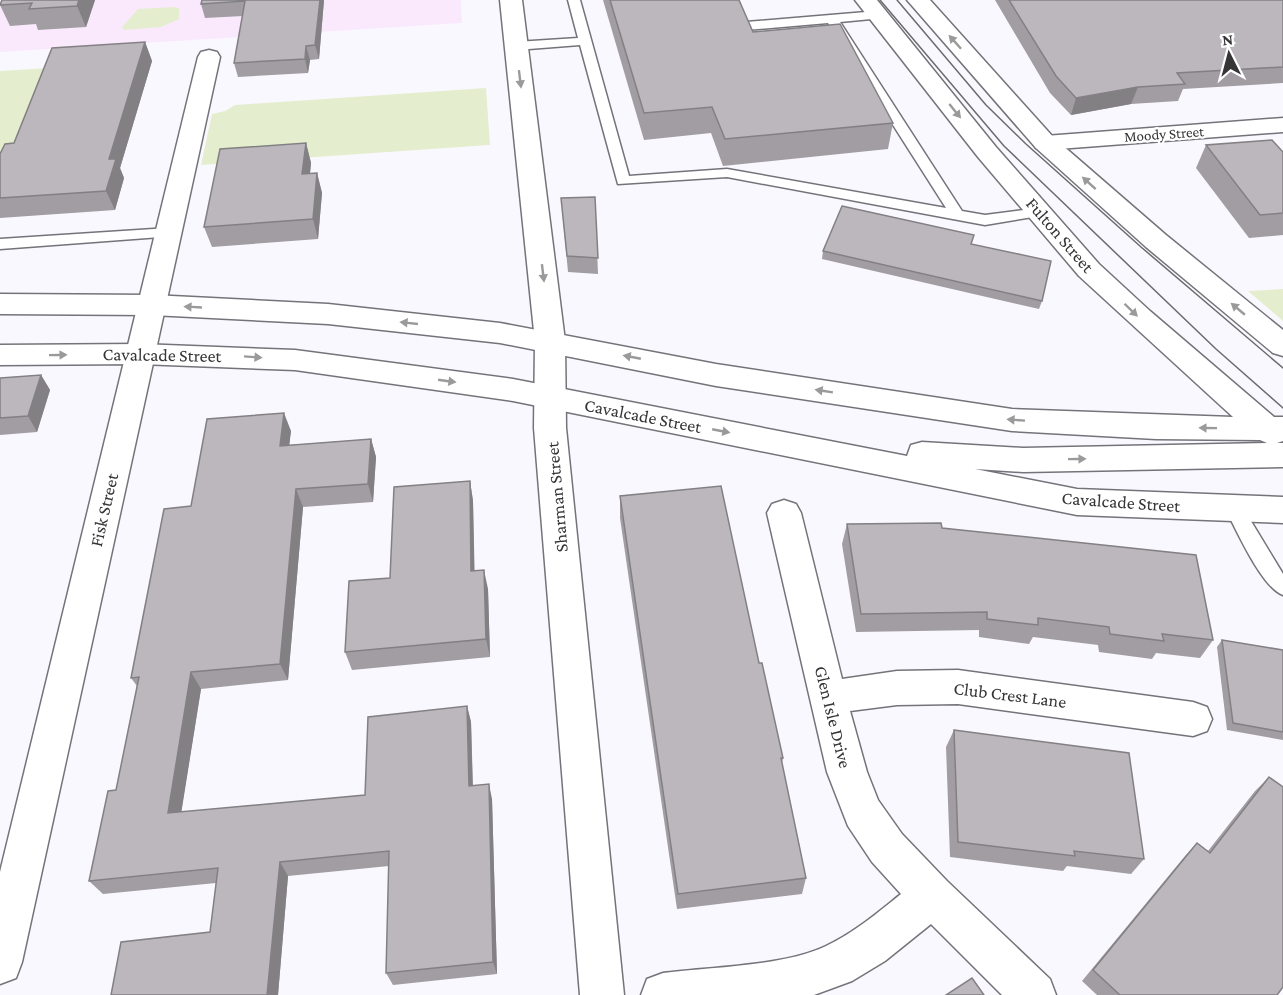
<svg xmlns="http://www.w3.org/2000/svg" width="1283" height="995" viewBox="0 0 1283 995" font-family="'Crimson Pro',serif">
	<style>
		.education { fill: #fae9fc }
		.green { fill: #e4eece }
		.lines { fill: none; stroke-linecap: round; stroke-linejoin: round }
		.service-casing { stroke: #747379; stroke-width: 3 }
		.minor-casing { stroke: #747379; stroke-width: 3 }
		.secondary-casing { stroke: #747379; stroke-width: 3 }
		.service { fill: #fff; fill-rule: evenodd }
		.minor { fill: #fff; fill-rule: evenodd }
		.secondary { fill: #fff; fill-rule: evenodd }
		.tram { stroke: #6b6b6e; stroke-width: 1.5 }
		.wall { fill: #a19da3 }
		.shaded-wall { fill: #838084 }
		.building { fill: #bbb7bd; stroke: #838084; stroke-width: 1.5 }
		.oneway { fill: #9a9a9b }
		.labels { text-anchor: middle; stroke-width: 4.5; stroke-linejoin: round; paint-order: stroke }
		.far-street-label { font-size: 15px; fill: #353537; stroke: #fff }
		.street-label { font-size: 18px; fill: #353537; stroke: #fff }
	</style>
	<rect width="100%" height="100%" fill="#faf8ff"/>
	<polygon class="education" points="0,0 461,0 462,23 0,52"/>
	<g class="green">
		<polygon points="173,7 179,8 179,19 161,27 124,30 122,27 138,9"/>
		<polygon points="49,68 0,179 0,71"/>
		<polygon points="486,88 490,145 201,165 212,114 225,111 235,105"/>
		<polygon points="1283,289 1283,321 1248,291"/>
	</g>
	<g class="lines">
		<g class="service-casing">
			<g id="service">
				<polygon points="568,0 580,0 629,176 727,169 946,208 828,23 746,30 740,26 746,22 878,11 882,12 882,18 840,22 962,211 985,215 1039,208 1046,212 1039,216 985,225 727,177 618,184 580,45 516,50 510,46 516,42 578,38"/>
				<polygon points="169,228 174,230 176,233 174,236 0,249 0,239"/>
				<path d="M1234,501L1240,503L1283,574V595C1262,588 1236,529 1225,508L1228,503Z"/>
			</g>
		</g>
		<g class="minor-casing">
			<g id="minor">
				<polygon points="500,0 522,0 565,341 566,428 624,995 580,995 534,428 535,341"/>
				<polygon points="209,50 217,52 220,57 22,962 16,978 0,984 0,872 198,57 201,52"/>
				<polygon points="1283,118 1283,132 1045,150 1036,148 1033,143 1036,138 1045,136"/>
				<path d="M784,500L796,504L801,513L842,679L897,671L958,670L1193,702L1207,707L1212,719L1207,731L1193,736L958,704L897,705L850,711L867,772L878,800L902,834L947,881L1050,979L1056,995H1002L931,924L885,961L852,981L814,995H641L647,979L663,973C710,967 785,966 826,946C854,933 877,913 901,894L872,862L848,826L827,772L767,513L772,504Z"/>
			</g>
		</g>
		<g class="secondary-casing">
			<g id="secondary">
				<polygon points="855,0 877,0 996,147 1099,264 1150,311 1274,417 1283,417 1283,441 1277,443 1283,443 1283,467 1023,472 975,469 1077,489 1283,497 1283,523 1077,515 513,401 295,370 140,364 0,365 0,345 140,344 295,350 513,379 907,456 911,445 922,442 1023,448 1267,443 1260,440 1156,439 1012,431 716,386 500,343 328,324 152,315 0,314 0,294 152,295 328,304 500,323 716,364 1012,409 1233,417 1079,276 978,157"/>
				<polygon points="907,0 930,0 1054,138 1166,235 1283,330 1283,356 1273,353 1146,247 1036,148"/>
			</g>
		</g>
		<use href="#service" class="service"/>
		<use href="#minor" class="minor"/>
		<use href="#secondary" class="secondary"/>
		<g class="tram">
			<polyline points="880,0 1004,146 1216,349 1283,408"/>
			<polyline points="897,0 986,105 1026,144 1141,247 1283,368"/>
		</g>
	</g>
	<g class="wall">
		<polygon points="2,0 95,0 86,27 38,30 36,24 10,26 0,5"/>
		<polygon points="202,0 327,0 324,0 319,59 310,60 308,73 238,77 234,63 243,16 205,18 201,4"/>
		<polygon points="603,0 739,0 753,32 893,123 888,149 723,166 711,133 644,140"/>
		<polygon points="995,0 1283,0 1283,83 1183,89 1178,101 1131,104 1071,115 1050,93"/>
		<polygon points="145,42 152,61 120,168 124,178 115,210 0,218 0,154"/>
		<polygon points="306,143 311,163 310,173 317,173 322,193 318,239 212,247 204,227"/>
		<polygon points="1206,145 1283,152 1283,235 1249,238 1196,168"/>
		<polygon points="595,197 598,274 568,272 561,198"/>
		<polygon points="971,244 1042,301 1039,309 822,259 823,251"/>
		<polygon points="41,375 50,390 37,432 0,435 0,378"/>
		<polygon points="291,431 289,445 371,439 376,457 373,502 303,507 288,680 201,689 181,812 365,795 467,706 471,722 473,785 492,799 497,974 393,985 386,973 389,866 288,876 278,995 111,995 210,932 216,883 103,894 89,881 116,790 137,686 131,678 191,506"/>
		<polygon points="470,481 473,501 474,571 488,589 490,657 352,670 345,652 390,578"/>
		<polygon points="620,496 759,663 783,758 782,763 806,878 802,894 677,909 620,518"/>
		<polygon points="847,524 942,528 1213,640 1200,658 1156,653 1152,659 1099,652 1098,645 1033,637 1029,644 979,637 979,630 856,632 842,544"/>
		<polygon points="1222,640 1283,650 1283,740 1227,730 1217,647"/>
		<polygon points="954,730 1144,859 1131,874 1067,866 1063,871 950,857 946,747"/>
		<polygon points="1269,777 1277,995 1097,995 1082,981 1185,856 1197,843 1208,851 1255,791"/>
	</g>
	<g class="shaded-wall">
		<polygon points="79,0 95,0 86,27 77,6"/>
		<polygon points="320,0 324,0 319,59 315,45"/>
		<polygon points="145,42 152,61 120,168 124,178 115,210 106,191 109,159"/>
		<polygon points="306,46 310,60 308,73 305,59"/>
		<polygon points="1138,87 1131,104 1071,115 1076,98"/>
		<polygon points="306,143 311,163 308,194 302,174"/>
		<polygon points="317,173 322,193 318,239 313,219"/>
		<polygon points="41,375 50,390 37,432 28,416"/>
		<polygon points="284,413 291,431 287,464 280,446"/>
		<polygon points="371,439 376,457 373,502 368,484"/>
		<polygon points="470,481 473,501 475,590 471,571"/>
		<polygon points="296,489 303,507 288,680 280,664"/>
		<polygon points="484,570 488,589 490,657 486,639"/>
		<polygon points="191,672 201,689 179,827 168,813"/>
		<polygon points="467,706 471,722 473,801 469,786"/>
		<polygon points="489,784 492,799 497,974 493,962"/>
		<polygon points="280,862 288,876 278,995 267,995"/>
	</g>
	<g class="building">
		<polygon points="2,0 79,0 77,6 29,9 32,3 0,5"/>
		<polygon points="202,0 320,0 315,45 306,46 305,59 234,63 245,1 201,4"/>
		<polygon points="610,0 739,0 753,32 840,24 893,123 725,139 712,107 644,113"/>
		<polygon points="1009,0 1283,0 1283,67 1177,73 1185,84 1138,87 1076,98 1056,76"/>
		<polygon points="145,42 109,159 116,159 106,191 0,198 0,154 5,144 14,143 52,48"/>
		<polygon points="1272,140 1283,152 1283,213 1260,215 1206,145"/>
		<polygon points="306,143 302,174 317,173 313,219 204,227 220,149"/>
		<polygon points="595,197 598,258 567,256 561,198"/>
		<polygon points="842,206 974,235 971,244 1051,261 1042,301 823,251"/>
		<polygon points="41,375 28,416 0,418 0,378"/>
		<polygon points="284,413 280,446 371,439 368,484 296,489 280,664 191,672 168,813 365,795 368,717 467,706 469,786 489,784 493,962 386,973 389,851 280,862 267,995 111,995 121,942 210,932 218,868 89,881 108,791 116,790 139,677 131,678 164,509 191,506 207,419"/>
		<polygon points="470,481 471,571 484,570 486,639 345,652 349,581 390,578 394,487"/>
		<polygon points="721,486 759,663 762,663 783,758 781,758 806,878 678,894 620,496"/>
		<polygon points="941,523 942,528 1196,555 1213,640 1162,634 1164,641 1110,634 1109,627 1038,618 1038,625 987,619 987,612 861,614 847,524"/>
		<polygon points="1222,640 1283,650 1283,732 1233,723"/>
		<polygon points="954,730 1129,753 1144,859 1074,851 1075,856 958,842"/>
		<polygon points="1269,777 1283,787 1283,987 1277,995 1120,995 1093,970 1197,843 1210,853"/>
		<polygon points="972,978 984,995 946,995"/>
	</g>
	<defs><path id="oneway-solid" d="M-6-.8H1V-3.2L6.5 0L1 3.2V.8H-6Z" transform="scale(1.5)"/></defs>
	<g class="oneway">
		<use href="#oneway-solid" transform="translate(955 42) rotate(-132)"/>
		<use href="#oneway-solid" transform="translate(520 79) rotate(83)"/>
		<use href="#oneway-solid" transform="translate(955 111) rotate(51)"/>
		<use href="#oneway-solid" transform="translate(1089 183) rotate(-138)"/>
		<use href="#oneway-solid" transform="translate(543 273) rotate(83)"/>
		<use href="#oneway-solid" transform="translate(193 307) rotate(-177)"/>
		<use href="#oneway-solid" transform="translate(1238 309) rotate(-140)"/>
		<use href="#oneway-solid" transform="translate(1131 310) rotate(44)"/>
		<use href="#oneway-solid" transform="translate(409 323) rotate(-174)"/>
		<use href="#oneway-solid" transform="translate(58 355) rotate(-1)"/>
		<use href="#oneway-solid" transform="translate(253 357) rotate(4)"/>
		<use href="#oneway-solid" transform="translate(632 357) rotate(-169)"/>
		<use href="#oneway-solid" transform="translate(447 381) rotate(8)"/>
		<use href="#oneway-solid" transform="translate(824 391) rotate(-171)"/>
		<use href="#oneway-solid" transform="translate(1016 420) rotate(-176)"/>
		<use href="#oneway-solid" transform="translate(1208 428) rotate(-179)"/>
		<use href="#oneway-solid" transform="translate(721 431) rotate(11)"/>
		<use href="#oneway-solid" transform="translate(1077 459) rotate(-1)"/>
	</g>
	<g class="labels">
		<g class="far-street-label">
			<text transform="translate(1164 134) rotate(-4)" y="5">Moody Street</text>
		</g>
		<g class="street-label">
			<text transform="translate(1060 235) rotate(49)" y="6">Fulton Street</text>
			<text transform="translate(162 355) rotate(1)" y="6">Cavalcade Street</text>
			<text transform="translate(643 416) rotate(11)" y="6">Cavalcade Street</text>
			<text transform="translate(557 497) rotate(-95)" y="6">Sharman Street</text>
			<text transform="translate(1121 502) rotate(4)" y="6">Cavalcade Street</text>
			<text transform="translate(104 510) rotate(-77)" y="6">Fisk Street</text>
			<text transform="translate(1010 695) rotate(7)" y="6">Club Crest Lane</text>
			<text transform="translate(833 717) rotate(76)" y="6">Glen Isle Drive</text>
		</g>
	</g>
	<g transform="translate(1229 54) rotate(354)" stroke="#ffffff" stroke-width="4.5" paint-order="stroke">
	<path d="M0-4.5L10 22L0 15L-10 22Z" fill="#353537"/>
	<text y="-9" font-size="16" font-weight="bold" text-anchor="middle" fill="#353537">N</text>
	</g>
</svg>
